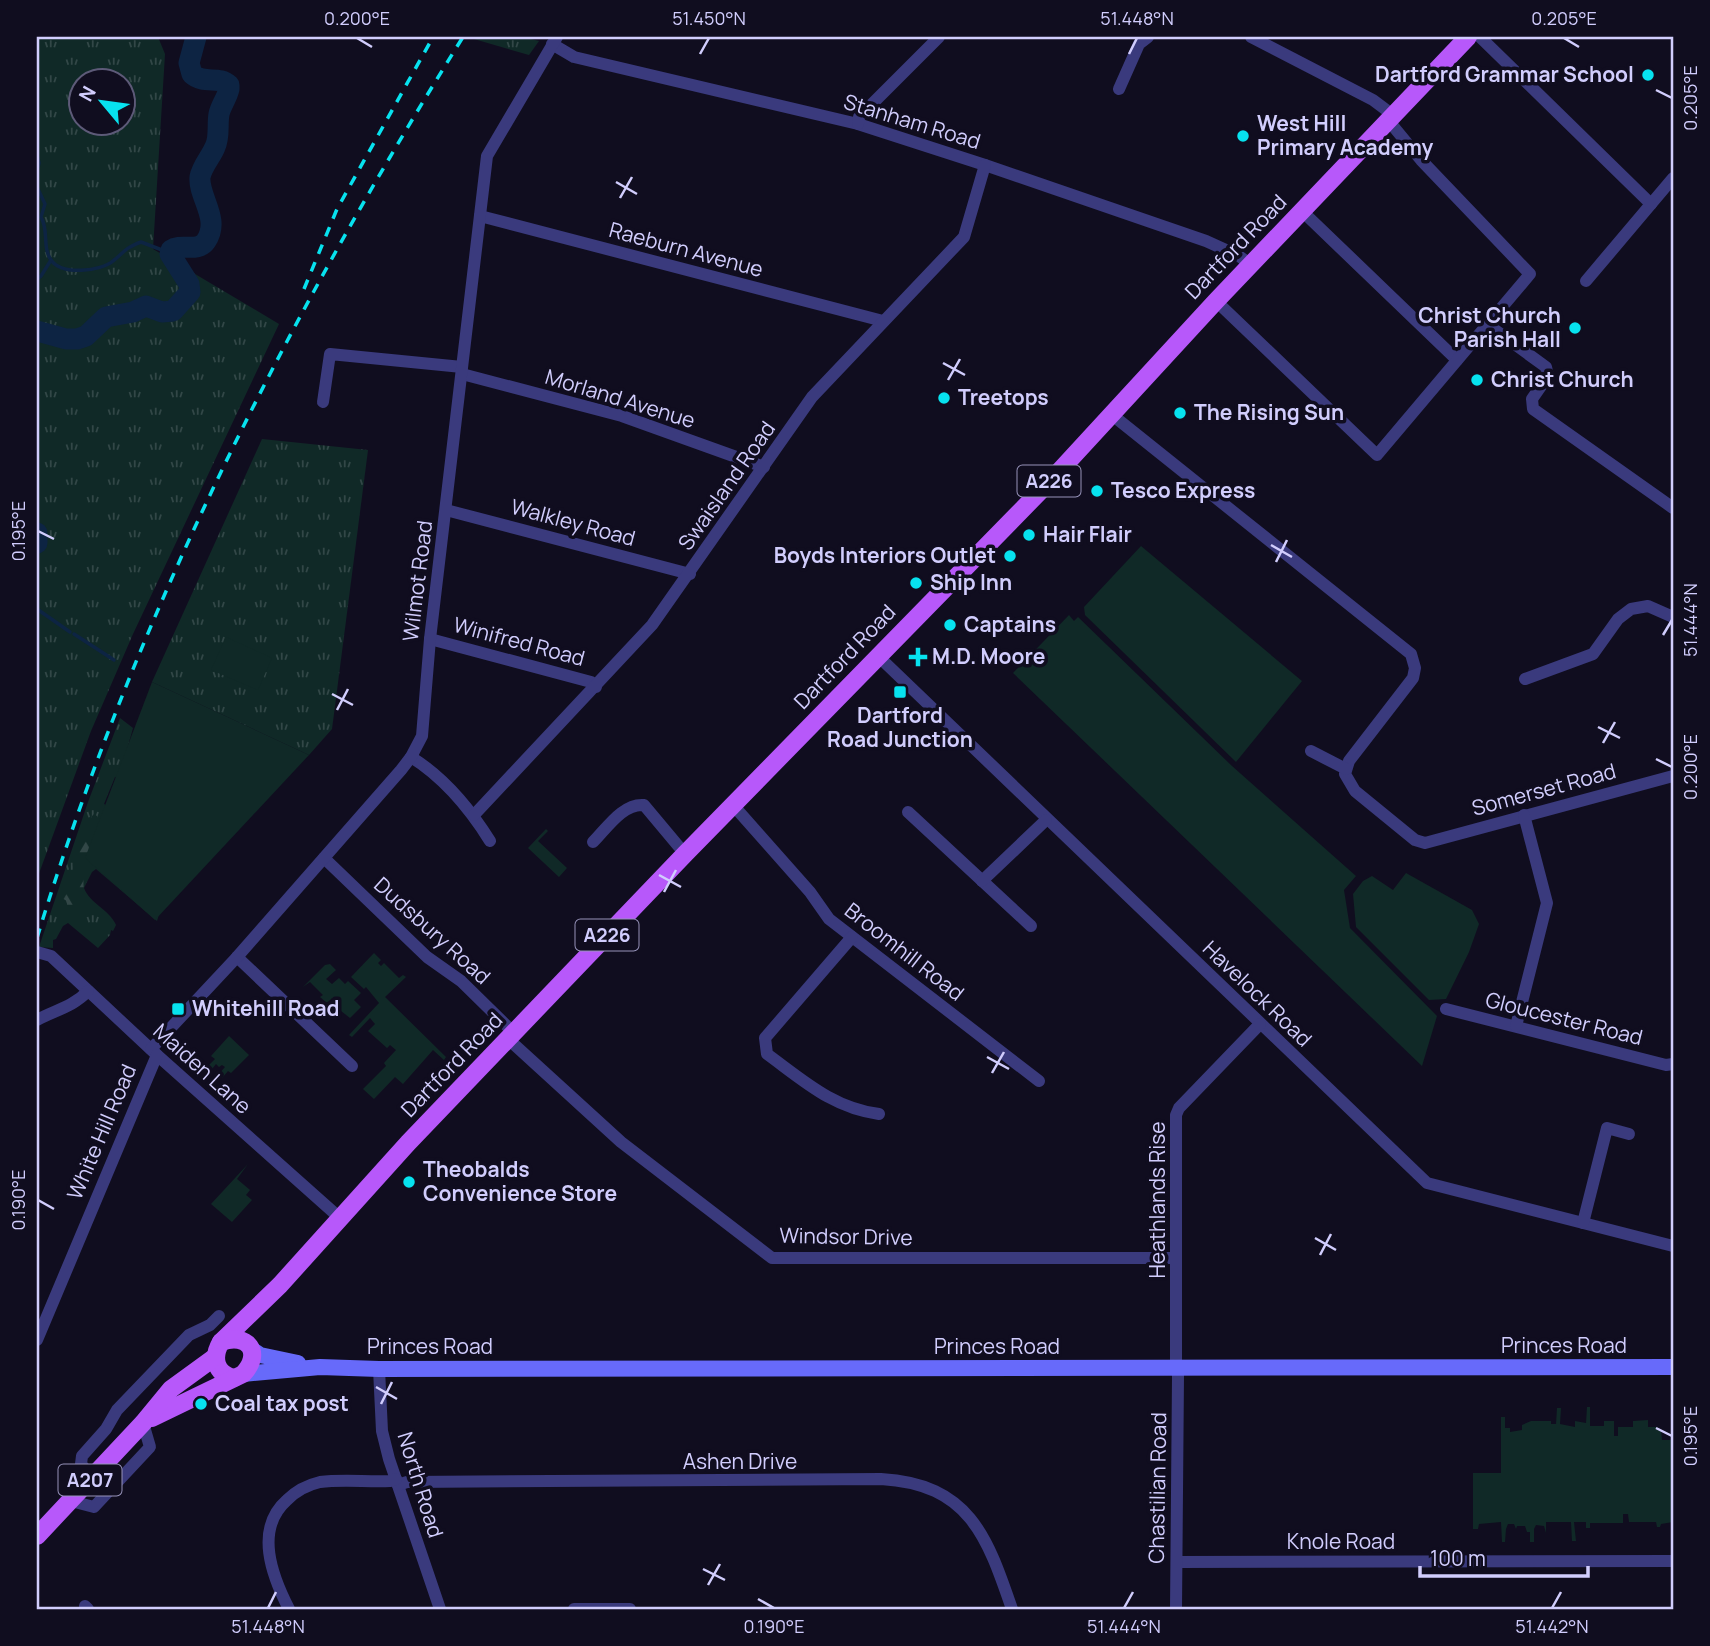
<svg xmlns="http://www.w3.org/2000/svg" width="1710" height="1646" viewBox="0 0 1710 1646" font-family="Manrope,sans-serif">
	<style>
		.grass { fill: url(#grass-tufts); fill-rule: evenodd }
		.forest { fill: url(#forest-firs) }
		.garden { fill: #102927 }
		.lines { fill: none; stroke-linecap: round; stroke-linejoin: round }
		.stream { stroke: #0d2443; stroke-width: 3.5 }
		.river { stroke: #0d2443; stroke-width: 21 }
		.street { stroke: #3a3a7d; stroke-width: 12 }
		.secondary { stroke: #676afa; stroke-width: 16 }
		.primary { stroke: #b758fa; stroke-width: 18 }
		.rail { stroke: #07e2ef; stroke-width: 3.5; stroke-dasharray: 10 9; stroke-linecap: butt }
		.ticks { fill: none; stroke: #d1cdfd; stroke-width: 2.5 }
		.poi-dot { fill: #07e2ef; stroke: #100d1f; stroke-width: 2.5 }
		.labels { text-anchor: middle; stroke-width: 7; stroke-linejoin: round; paint-order: stroke }
		.shield { fill: #100d1f; stroke: #9793ba; stroke-width: 2 }
		.shield-label { font-size: 19px; font-weight: bold; fill: #d1cdfd }
		.poi-label { font-size: 21px; font-weight: bold; fill: #d1cdfd; stroke: #100d1f; text-anchor: start }
		.street-label { font-size: 21px; fill: #d1cdfd; stroke: #100d1f }
		.neatline { fill: none; stroke: #d1cdfd; stroke-width: 2.5 }
		.ticks-label { font-size: 18px; text-anchor: middle; fill: #d1cdfd }
	</style>
	<defs>
		<pattern id="grass-tufts" width="24" height="20" patternUnits="userSpaceOnUse" patternTransform="scale(1.75)"><rect width="24" height="20" fill="#102927"/><path d="M3 7l-1-3M5 7V3M7 7l1-3M15 17l-1-3M17 17v-4M19 17l1-3" fill="none" stroke="#324747"/></pattern>
		<pattern id="forest-firs" width="22" height="20" patternUnits="userSpaceOnUse" patternTransform="scale(1.75)"><rect width="22" height="20" fill="#102927"/><path d="M5 1l3.5 6h-7zM16 11l3.5 6h-7z" fill="#324747"/></pattern>
	</defs>
	<rect width="100%" height="100%" fill="#100d1f"/>
	<g class="grass">
		<path d="M37,37H158L165,54L153,249L279,324L133,634L91,731L37,879ZM122,80V122H80V80Z"/>
		<polygon points="476,37 523,37 539,41 529,55 474,39"/>
		<polygon points="262,439 368,450 332,729 309,755 152,682"/>
		<path d="M120,718L133,728L126,753L124,781L115,777L104,804L113,809L159,914L157,921L96,869L92,872L84,888C90,904 109,909 116,925L113,931L111,930L110,935L98,948L68,923L63,926L56,939L53,940V948L39,947L88,802Z"/>
	</g>
	<path class="forest" d="M94,814L97,816C102,834 89,851 85,869C81,882 86,895 84,907L79,909L70,908L67,901L60,897L74,871C69,856 82,843 87,829C90,823 88,820 94,814Z"/>
	<g class="garden">
		<polygon points="1141,546 1302,681 1236,762 1085,615 1084,607"/>
		<polygon points="1069,615 1074,621 1078,617 1232,766 1356,876 1344,890 1350,928 1437,1016 1422,1066 1013,673"/>
		<polygon points="226,637 272,658 258,690 211,670"/>
		<polygon points="152,682 309,755 155,920 85,858"/>
		<polygon points="546,829 548,831 538,841 567,868 559,877 528,848"/>
		<polygon points="1406,873 1472,910 1479,924 1469,952 1446,999 1429,1000 1356,927 1353,894 1363,881 1372,876 1393,890"/>
		<polygon points="374,953 381,960 378,963 381,966 384,963 399,978 403,975 406,977 385,997 446,1057 444,1060 433,1050 403,1084 395,1077 374,1099 363,1089 386,1066 384,1063 396,1050 390,1045 387,1048 368,1031 375,1024 370,1018 352,1037 349,1035 379,1003 366,987 364,989 351,977"/>
		<polygon points="330,964 336,970 326,979 332,984 339,978 345,984 348,981 361,993 354,1000 361,1007 350,1018 336,1007 338,1004 332,998 327,1003 320,997 323,995 310,982 303,987 325,965"/>
		<polygon points="229,1036 249,1055 231,1073 228,1071 222,1078 218,1075 225,1067 222,1065 219,1067 216,1064 212,1069 208,1066 215,1059 211,1056"/>
		<polygon points="248,1164 237,1179 250,1190 246,1195 252,1200 232,1222 211,1204"/>
		<polygon points="1587,1407 1590,1407 1590,1426 1604,1426 1604,1421 1614,1421 1614,1436 1618,1436 1618,1427 1633,1427 1633,1421 1648,1420 1648,1427 1657,1427 1657,1430 1661,1430 1662,1440 1672,1440 1673,1522 1661,1524 1660,1527 1657,1527 1656,1522 1629,1522 1628,1514 1623,1514 1623,1523 1590,1523 1590,1528 1586,1528 1586,1522 1574,1522 1576,1541 1572,1541 1571,1522 1546,1522 1546,1533 1544,1526 1536,1525 1534,1529 1534,1542 1530,1542 1530,1532 1527,1532 1525,1526 1517,1526 1516,1529 1514,1524 1508,1524 1506,1529 1505,1542 1502,1542 1501,1522 1479,1524 1478,1529 1473,1529 1473,1473 1501,1473 1501,1417 1505,1417 1505,1428 1510,1428 1510,1432 1522,1430 1522,1425 1531,1421 1551,1421 1551,1424 1556,1424 1557,1408 1561,1408 1560,1424 1575,1427 1575,1421 1586,1423"/>
	</g>
	<g class="lines">
		<g class="stream">
			<polyline points="37,155 39,163 37,171"/>
			<path d="M37,187L45,204L41,217C49,230 42,247 51,260C62,276 101,271 113,261C126,251 123,249 141,242L162,250"/>
			<polyline points="37,279 41,276 51,260"/>
			<polyline points="37,609 70,632"/>
			<polyline points="74,634 114,660"/>
		</g>
		<g class="river">
			<path d="M37,331L66,339H77L86,336L106,317L133,312L146,306L162,312L173,311L190,292L189,284L170,254L171,250C181,243 198,253 206,241C221,219 198,197 200,177C202,166 211,157 215,147C220,137 217,125 219,114C221,105 227,98 229,89V85C219,75 204,85 192,74L189,63L196,37"/>
			<polyline points="37,533 37,543"/>
		</g>
		<g class="street">
			<polyline points="1251,37 1373,100 1393,115"/>
			<polyline points="1480,37 1651,204"/>
			<polyline points="552,44 574,57 858,124 985,165 1206,241 1239,256 1251,265"/>
			<polyline points="1119,89 1139,44 1148,37"/>
			<polyline points="858,124 859,117 939,37"/>
			<polyline points="1302,211 1457,360"/>
			<polyline points="480,216 883,321"/>
			<polyline points="1586,281 1673,178"/>
			<polyline points="1216,301 1377,455 1530,274 1421,160 1388,120"/>
			<polyline points="1487,324 1546,367 1548,376 1532,399 1533,409 1673,508"/>
			<polyline points="462,374 622,416 764,467"/>
			<polyline points="323,402 330,354 462,367"/>
			<polyline points="1111,414 1411,654 1415,668 1413,678 1349,761 1345,774 1355,791 1415,840 1425,843 1673,776"/>
			<polyline points="446,510 690,574"/>
			<polyline points="430,639 591,682 596,687"/>
			<polyline points="878,656 1427,1183 1673,1246"/>
			<polyline points="1525,679 1593,654 1618,619 1631,609 1648,606 1673,617"/>
			<polyline points="1311,751 1346,769"/>
			<path d="M411,757C443,777 470,809 490,841"/>
			<polyline points="733,805 810,892 829,919 1039,1081"/>
			<polyline points="908,812 1031,926"/>
			<polyline points="474,815 652,625 812,397 964,237 985,165"/>
			<path d="M593,842C607,828 623,803 644,805L685,854"/>
			<polyline points="324,858 427,957 461,981 514,1033"/>
			<polyline points="982,881 1046,820"/>
			<path d="M852,937L765,1038L767,1054C804,1081 833,1108 879,1114"/>
			<polyline points="37,952 51,956 157,1055 341,1219"/>
			<polyline points="237,957 352,1066"/>
			<polyline points="1446,1009 1666,1065 1673,1064"/>
			<path d="M37,1020C55,1010 73,1007 88,991"/>
			<polyline points="1516,1026 1547,903 1524,815"/>
			<polyline points="508,1039 621,1142 772,1258 1176,1258"/>
			<polyline points="151,1049 237,957 401,770 411,757 422,736 430,639 487,156 557,37"/>
			<polyline points="1583,1223 1607,1128 1629,1134"/>
			<polyline points="37,1340 157,1055"/>
			<polyline points="379,1369 382,1431 389,1459 440,1609"/>
			<polyline points="92,1478 81,1464 82,1456 106,1429 117,1410 189,1335 210,1325 219,1316"/>
			<path d="M398,1485L407,1482L881,1479C969,1484 987,1536 1012,1609"/>
			<polyline points="71,1501 94,1507 150,1447 143,1423"/>
			<polyline points="1177,1562 1673,1561"/>
			<polyline points="85,1606 88,1609"/>
			<path d="M289,1609C272,1576 254,1529 287,1500C296,1491 307,1485 320,1482C342,1479 367,1482 390,1481L396,1479"/>
			<polyline points="574,1609 630,1609"/>
			<polyline points="1176,1609 1178,1376 1176,1360 1176,1115 1179,1108 1260,1024"/>
		</g>
		<g class="secondary">
			<polyline points="251,1349 260,1355 298,1363"/>
			<polyline points="243,1374 320,1367 379,1369 1673,1367"/>
		</g>
		<g class="primary">
			<path d="M234,1378C215,1374 212,1357 221,1342L280,1285L408,1143L685,854L1053,478L1216,301L1468,37"/>
			<path d="M152,1418L243,1374C263,1353 248,1332 221,1342"/>
			<polyline points="37,1536 143,1423 171,1389 215,1357"/>
		</g>
		<g class="rail">
			<polyline points="304,289 337,209 433,37"/>
			<path d="M37,938C134,619 287,318 463,37"/>
		</g>
	</g>
	<path class="ticks" d="M357,38L372,47M1564,38L1579,47M700,54L709,38M1129,54L1137,38M1656,90L1672,98M616,182L637,194M620,198L632,177M943,363L965,375M948,380L960,359M38,531L54,539M1271,545L1292,557M1276,562L1287,540M1663,635L1672,620M332,694L353,705M337,710L348,689M1598,727L1620,738M1603,743L1615,722M1656,759L1672,767M659,875L681,887M664,892L676,870M987,1057L1009,1069M992,1073L1004,1052M38,1200L54,1209M1315,1238L1336,1250M1320,1255L1331,1234M376,1387L397,1399M381,1404L392,1382M1656,1428L1672,1436M703,1569L725,1580M708,1585L720,1564M758,1599L774,1608M268,1608L276,1592M1124,1608L1133,1592M1552,1608L1561,1592"/>
	<g class="poi-dot">
		<circle cx="1648" cy="75" r="7"/>
		<circle cx="1243" cy="136" r="7"/>
		<circle cx="1575" cy="328" r="7"/>
		<circle cx="1477" cy="380" r="7"/>
		<circle cx="944" cy="398" r="7"/>
		<circle cx="1180" cy="413" r="7"/>
		<circle cx="1097" cy="491" r="7"/>
		<circle cx="1029" cy="535" r="7"/>
		<circle cx="1010" cy="556" r="7"/>
		<circle cx="916" cy="583" r="7"/>
		<circle cx="950" cy="625" r="7"/>
		<path d="M914.5 646.5h7v7h7v7h-7v7h-7v-7h-7v-7h7z"/>
		<rect x="893" y="685" width="14" height="14" rx="3.5"/>
		<rect x="171" y="1002" width="14" height="14" rx="3.5"/>
		<circle cx="409" cy="1182" r="7"/>
		<circle cx="201" cy="1404" r="7"/>
	</g>
	<g class="labels">
		<g class="shield">
			<rect x="1017.5" y="465.5" width="63" height="31" rx="5"/>
			<rect x="575.5" y="919.5" width="63" height="31" rx="5"/>
			<rect x="58.5" y="1464.5" width="63" height="31" rx="5"/>
		</g>
		<g class="shield-label">
			<text x="1049" y="488">A226</text>
			<text x="607" y="942">A226</text>
			<text x="90" y="1487">A207</text>
		</g>
		<g class="poi-label">
			<text x="1634" y="82" text-anchor="end">Dartford Grammar School</text>
			<text x="1257" y="131">West Hill<tspan x="1257" dy="24">Primary Academy</tspan></text>
			<text x="1561" y="323" text-anchor="end">Christ Church<tspan x="1561" dy="24">Parish Hall</tspan></text>
			<text x="1491" y="387">Christ Church</text>
			<text x="958" y="405">Treetops</text>
			<text x="1194" y="420">The Rising Sun</text>
			<text x="1111" y="498">Tesco Express</text>
			<text x="1043" y="542">Hair Flair</text>
			<text x="996" y="563" text-anchor="end">Boyds Interiors Outlet</text>
			<text x="930" y="590">Ship Inn</text>
			<text x="964" y="632">Captains</text>
			<text x="932" y="664">M.D. Moore</text>
			<text x="900" y="723" text-anchor="middle">Dartford<tspan x="900" dy="24">Road Junction</tspan></text>
			<text x="192" y="1016">Whitehill Road</text>
			<text x="423" y="1177">Theobalds<tspan x="423" dy="24">Convenience Store</tspan></text>
			<text x="215" y="1411">Coal tax post</text>
		</g>
		<g class="street-label">
			<text transform="translate(912 122) rotate(17)" y="7">Stanham Road</text>
			<text transform="translate(1236 247) rotate(-46)" y="7">Dartford Road</text>
			<text transform="translate(686 250) rotate(15)" y="7">Raeburn Avenue</text>
			<text transform="translate(620 399) rotate(17)" y="7">Morland Avenue</text>
			<text transform="translate(727 486) rotate(-55)" y="7">Swaisland Road</text>
			<text transform="translate(573 523) rotate(15)" y="7">Walkley Road</text>
			<text transform="translate(418 581) rotate(-83)" y="7">Wilmot Road</text>
			<text transform="translate(519 642) rotate(15)" y="7">Winifred Road</text>
			<text transform="translate(845 657) rotate(-46)" y="7">Dartford Road</text>
			<text transform="translate(1544 790) rotate(-15)" y="7">Somerset Road</text>
			<text transform="translate(432 931) rotate(42)" y="7">Dudsbury Road</text>
			<text transform="translate(904 952) rotate(38)" y="7">Broomhill Road</text>
			<text transform="translate(1257 994) rotate(44)" y="7">Havelock Road</text>
			<text transform="translate(1564 1019) rotate(14)" y="7">Gloucester Road</text>
			<text transform="translate(452 1065) rotate(-46)" y="7">Dartford Road</text>
			<text transform="translate(202 1069) rotate(42)" y="7">Maiden Lane</text>
			<text transform="translate(102 1132) rotate(-67)" y="7">White Hill Road</text>
			<text transform="translate(1158 1200) rotate(-90)" y="7">Heathlands Rise</text>
			<text transform="translate(846 1237) rotate(1)" y="7">Windsor Drive</text>
			<text x="1564" y="1353">Princes Road</text>
			<text x="430" y="1354">Princes Road</text>
			<text x="997" y="1354">Princes Road</text>
			<text x="740" y="1469">Ashen Drive</text>
			<text transform="translate(420 1485) rotate(73)" y="7">North Road</text>
			<text transform="translate(1158 1488) rotate(-89)" y="7">Chastilian Road</text>
			<text x="1341" y="1549">Knole Road</text>
		</g>
	</g>
	<rect width="1710" height="1646" fill="none" stroke="#100d1f" stroke-width="77"/>
	<g transform="translate(102 102) rotate(299)"><circle r="33" fill="#100d1f" stroke="#5d5a78" stroke-width="2"/>
	<path d="M0-5L12 26L0 18L-12 26Z" fill="#07e2ef"/>
	<text y="-10" font-size="19" font-weight="bold" text-anchor="middle" fill="#d1cdfd">N</text>
	</g>
	<path d="M1420 1566v10h168v-10" fill="none" stroke="#d1cdfd" stroke-width="3.5"/>
	<text x="1430" y="1566" font-size="21" fill="#d1cdfd" stroke="#100d1f" stroke-width="5" paint-order="stroke">100 m</text>
	<rect x="38" y="38" width="1634" height="1570" class="neatline"/>
	<g class="ticks-label">
		<text x="357" y="25">0.200°E</text>
		<text x="709" y="25">51.450°N</text>
		<text x="1137" y="25">51.448°N</text>
		<text x="1564" y="25">0.205°E</text>
		<text transform="translate(1691 98) rotate(-90)" y="6">0.205°E</text>
		<text transform="translate(19 531) rotate(-90)" y="6">0.195°E</text>
		<text transform="translate(1691 620) rotate(-90)" y="6">51.444°N</text>
		<text transform="translate(1691 767) rotate(-90)" y="6">0.200°E</text>
		<text transform="translate(19 1200) rotate(-90)" y="6">0.190°E</text>
		<text transform="translate(1691 1436) rotate(-90)" y="6">0.195°E</text>
		<text x="268" y="1633">51.448°N</text>
		<text x="774" y="1633">0.190°E</text>
		<text x="1124" y="1633">51.444°N</text>
		<text x="1552" y="1633">51.442°N</text>
	</g>
</svg>
